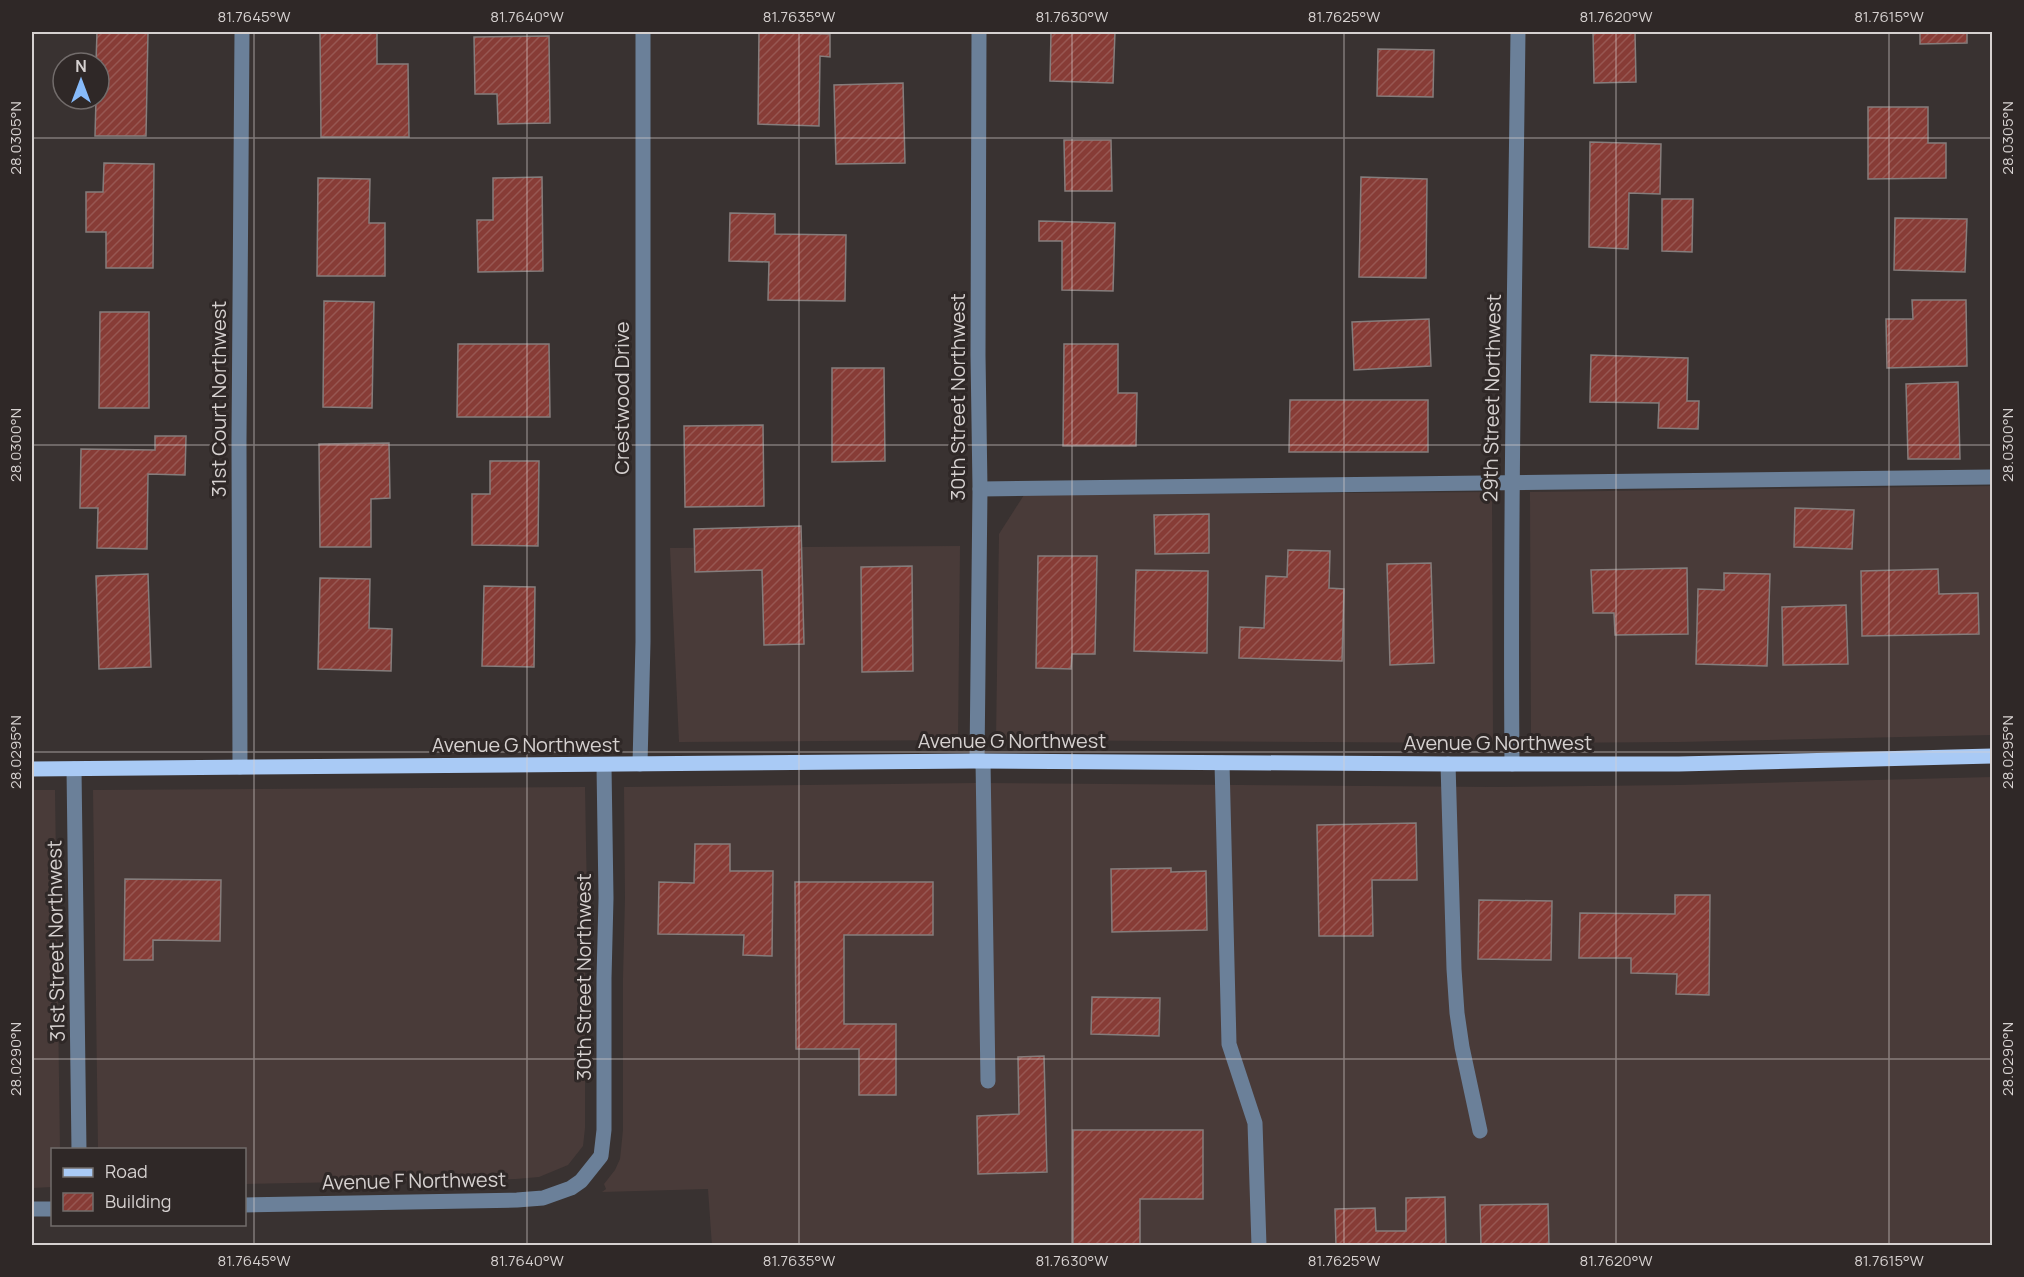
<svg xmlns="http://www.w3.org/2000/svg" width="2024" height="1277" viewBox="0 0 2024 1277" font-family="Manrope,sans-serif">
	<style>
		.built { fill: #493b39 }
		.building { fill: url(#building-hatch); stroke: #857d7c; stroke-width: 1.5 }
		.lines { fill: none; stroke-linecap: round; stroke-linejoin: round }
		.minor { stroke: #6b8099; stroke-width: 15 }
		.major { stroke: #a9caf5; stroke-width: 15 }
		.ticks { fill: none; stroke: #d6d1d0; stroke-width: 1.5; stroke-opacity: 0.45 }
		.labels { text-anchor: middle; stroke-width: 6; stroke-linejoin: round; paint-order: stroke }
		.street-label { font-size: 20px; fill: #d6d1d0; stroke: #2f2827 }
		.neatline { fill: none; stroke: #d6d1d0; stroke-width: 2 }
		.ticks-label { font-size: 15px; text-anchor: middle; fill: #d6d1d0 }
	</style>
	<defs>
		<pattern id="building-hatch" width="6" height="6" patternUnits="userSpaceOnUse" patternTransform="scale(1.5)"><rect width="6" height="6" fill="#873c36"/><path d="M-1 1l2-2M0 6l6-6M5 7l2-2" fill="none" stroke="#975752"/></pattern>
	</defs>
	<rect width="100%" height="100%" fill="#393231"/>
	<g class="built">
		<polygon points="1992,486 1992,735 1679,742 1531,743 1530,492"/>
		<polygon points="1492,492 1493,743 996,740 999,534 1024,495"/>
		<polygon points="960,546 958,740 679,742 670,548"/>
		<polygon points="1992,777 1992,1245 712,1246 708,1189 602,1192 606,1189 604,1184 615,1170 620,1159 623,1130 623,978 625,898 624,787 977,783 1493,787 1679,785"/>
		<polygon points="585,787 587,898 585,978 585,1128 583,1146 568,1165 539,1177 516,1179 245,1184 244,1150 98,1149 93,790"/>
		<polygon points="32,790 55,790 60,1149 52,1150 52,1187 32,1188"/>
	</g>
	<g class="building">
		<polygon points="97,32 148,32 146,136 95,136 96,99 99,99 99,63 96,63"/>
		<polygon points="320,32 377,32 377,64 408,64 409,137 321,137"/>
		<polygon points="759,32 830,34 830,57 820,56 819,126 758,124"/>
		<polygon points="1051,32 1115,32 1113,83 1050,81"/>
		<polygon points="1593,32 1635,32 1636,82 1594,83"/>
		<polygon points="1920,32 1967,32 1967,43 1920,44"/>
		<polygon points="549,36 550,123 498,124 497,94 475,94 474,37"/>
		<polygon points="1378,49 1434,50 1433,97 1377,96"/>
		<polygon points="903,83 905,163 836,164 834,85"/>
		<polygon points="1868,107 1928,107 1928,143 1946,143 1946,178 1868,179"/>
		<polygon points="1064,140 1111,140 1112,191 1065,191"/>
		<polygon points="1590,142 1661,144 1660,194 1629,193 1628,249 1589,247"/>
		<polygon points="104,163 154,164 153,268 106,268 106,232 86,232 86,192 103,192"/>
		<polygon points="542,177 543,271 478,272 477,220 493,220 493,178"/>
		<polygon points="1361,177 1427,179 1426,278 1359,277"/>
		<polygon points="318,178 370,179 369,223 385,223 385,276 317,276"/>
		<polygon points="1662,199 1693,199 1692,252 1662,251"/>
		<polygon points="730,213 775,214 775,234 846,235 845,301 768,300 769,262 729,261"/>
		<polygon points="1895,218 1967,219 1965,272 1894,270"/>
		<polygon points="1039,221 1115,223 1113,291 1062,290 1062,241 1039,241"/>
		<polygon points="1912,300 1966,300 1967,366 1887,368 1886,319 1913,319"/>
		<polygon points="324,301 374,302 372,408 323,407"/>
		<polygon points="100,312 149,312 149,408 99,408"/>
		<polygon points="1429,319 1431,366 1354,370 1352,322"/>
		<polygon points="458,344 549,344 550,417 457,417"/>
		<polygon points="1064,344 1118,344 1118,393 1137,393 1136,446 1063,446"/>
		<polygon points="1591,355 1688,358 1687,401 1699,401 1698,429 1658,428 1659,403 1590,402"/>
		<polygon points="832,368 884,368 885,461 832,462"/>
		<polygon points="1958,382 1960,459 1908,459 1906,384"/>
		<polygon points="1290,400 1428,400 1428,452 1289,452"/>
		<polygon points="763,425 764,506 685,507 684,426"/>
		<polygon points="155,436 186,436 185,475 148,474 147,549 97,548 98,508 80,508 81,449 155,450"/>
		<polygon points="389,443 390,498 371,499 371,547 320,547 319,444"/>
		<polygon points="490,461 539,461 538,546 472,545 472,494 490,494"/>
		<polygon points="1795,508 1854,510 1852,549 1794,547"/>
		<polygon points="1209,514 1209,553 1155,554 1154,515"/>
		<polygon points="801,526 804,644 764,645 762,570 695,572 694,529"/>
		<polygon points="1288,550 1330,551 1329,588 1344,589 1342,661 1239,658 1240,627 1264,628 1266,576 1287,577"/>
		<polygon points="1038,556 1097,556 1095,654 1072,654 1071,669 1036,668"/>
		<polygon points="1431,563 1434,663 1390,665 1387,564"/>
		<polygon points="912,566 913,671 862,672 861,567"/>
		<polygon points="1687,568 1688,634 1615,635 1614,613 1593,613 1591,570"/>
		<polygon points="1938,569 1939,594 1978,593 1979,634 1862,636 1861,571"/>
		<polygon points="1136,570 1208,571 1207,653 1134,651"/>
		<polygon points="1724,573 1770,574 1767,666 1696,664 1698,589 1724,590"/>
		<polygon points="148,574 151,667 99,669 96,576"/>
		<polygon points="320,578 370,579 369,628 392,629 391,671 318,669"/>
		<polygon points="484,586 535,587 534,667 482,666"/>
		<polygon points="1846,605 1848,664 1783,665 1782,607"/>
		<polygon points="1416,823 1417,880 1372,880 1373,936 1319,936 1317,825"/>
		<polygon points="695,844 730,844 730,871 773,871 772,956 743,955 744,935 658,934 659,882 694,883"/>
		<polygon points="1171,868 1171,872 1206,871 1207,930 1112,932 1111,869"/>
		<polygon points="125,879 221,880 220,941 153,940 153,960 124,960"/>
		<polygon points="795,882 933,882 933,935 844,935 844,1024 896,1024 896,1095 859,1095 859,1049 796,1049"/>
		<polygon points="1675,895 1710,895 1709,995 1676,994 1677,974 1631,973 1631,958 1579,958 1580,913 1675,914"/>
		<polygon points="1479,900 1552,901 1551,960 1478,959"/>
		<polygon points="1092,997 1160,998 1159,1036 1091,1034"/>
		<polygon points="1044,1056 1047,1172 978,1174 977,1116 1019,1114 1018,1057"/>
		<polygon points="1073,1130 1203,1130 1203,1199 1140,1199 1140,1246 1073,1246"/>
		<polygon points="1445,1197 1446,1246 1336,1246 1335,1209 1375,1208 1376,1231 1406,1231 1406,1198"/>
		<polygon points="1548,1204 1549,1246 1481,1246 1480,1205"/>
	</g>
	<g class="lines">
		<g class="minor">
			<polyline points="980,489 1992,477"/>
			<polyline points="977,761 980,489 978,355 979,32"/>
			<polyline points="983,761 988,1081"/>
			<polyline points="1222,763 1229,1044 1255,1123 1259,1246"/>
			<polyline points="640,764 643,642 643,32"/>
			<polyline points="1448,764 1454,969 1457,1013 1462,1047 1480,1131"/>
			<path d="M1512,764C1510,520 1515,276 1518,32"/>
			<polyline points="240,767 239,441 242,32"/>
			<polyline points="74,769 79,1150"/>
			<polyline points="244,1205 517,1200 543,1198 571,1188 581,1181 601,1156 604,1130 604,978 606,898 604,766"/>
			<polyline points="32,1209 52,1209"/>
		</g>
		<polyline class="major" points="32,769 977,761 1448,764 1679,764 1992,756"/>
	</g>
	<path class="ticks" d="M254,32V1246M527,32V1246M799,32V1246M1072,32V1246M1344,32V1246M1616,32V1246M1889,32V1246M32,138H1992M32,445H1992M32,752H1992M32,1059H1992"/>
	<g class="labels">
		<g class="street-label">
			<text transform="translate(958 397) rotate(-90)" y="7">30th Street Northwest</text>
			<text transform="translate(622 398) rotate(-90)" y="7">Crestwood Drive</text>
			<text transform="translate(1492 398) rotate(-89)" y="7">29th Street Northwest</text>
			<text transform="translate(219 399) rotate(-90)" y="7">31st Court Northwest</text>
			<text x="1012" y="748">Avenue G Northwest</text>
			<text x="1498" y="750">Avenue G Northwest</text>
			<text x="526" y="752">Avenue G Northwest</text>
			<text transform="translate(56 941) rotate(-91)" y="7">31st Street Northwest</text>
			<text transform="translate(584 977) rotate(-90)" y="7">30th Street Northwest</text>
			<text transform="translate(414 1181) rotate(-1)" y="7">Avenue F Northwest</text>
		</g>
	</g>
	<rect width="2024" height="1277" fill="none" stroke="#2f2827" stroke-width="66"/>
	<rect x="51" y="1148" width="195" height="78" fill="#2f2827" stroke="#726c6b" stroke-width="1.5"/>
	<rect x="63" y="1168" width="30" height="9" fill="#a9caf5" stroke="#726c6b" stroke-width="1.5"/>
	<text x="105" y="1178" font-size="18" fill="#d6d1d0">Road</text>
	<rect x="63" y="1193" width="30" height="18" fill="url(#building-hatch)" stroke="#726c6b" stroke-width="1.5"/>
	<text x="105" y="1208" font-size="18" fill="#d6d1d0">Building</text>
	<g transform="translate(81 81)"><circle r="28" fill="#2f2827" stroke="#726c6b" stroke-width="1.5"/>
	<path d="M0-4.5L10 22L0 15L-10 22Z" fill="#87bbfb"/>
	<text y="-9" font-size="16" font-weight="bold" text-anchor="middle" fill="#d6d1d0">N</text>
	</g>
	<rect x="33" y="33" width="1958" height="1211" class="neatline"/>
	<g class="ticks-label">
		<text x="254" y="22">81.7645°W</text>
		<text x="527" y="22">81.7640°W</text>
		<text x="799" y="22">81.7635°W</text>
		<text x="1072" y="22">81.7630°W</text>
		<text x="1344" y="22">81.7625°W</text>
		<text x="1616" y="22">81.7620°W</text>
		<text x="1889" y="22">81.7615°W</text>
		<text transform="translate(16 138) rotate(-90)" y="5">28.0305°N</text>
		<text transform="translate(2008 138) rotate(-90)" y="5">28.0305°N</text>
		<text transform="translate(16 445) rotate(-90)" y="5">28.0300°N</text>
		<text transform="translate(2008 445) rotate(-90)" y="5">28.0300°N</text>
		<text transform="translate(16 752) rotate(-90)" y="5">28.0295°N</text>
		<text transform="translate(2008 752) rotate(-90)" y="5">28.0295°N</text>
		<text transform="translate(16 1059) rotate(-90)" y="5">28.0290°N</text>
		<text transform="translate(2008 1059) rotate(-90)" y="5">28.0290°N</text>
		<text x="254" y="1266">81.7645°W</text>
		<text x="527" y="1266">81.7640°W</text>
		<text x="799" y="1266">81.7635°W</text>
		<text x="1072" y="1266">81.7630°W</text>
		<text x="1344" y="1266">81.7625°W</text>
		<text x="1616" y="1266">81.7620°W</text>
		<text x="1889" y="1266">81.7615°W</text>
	</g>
</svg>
